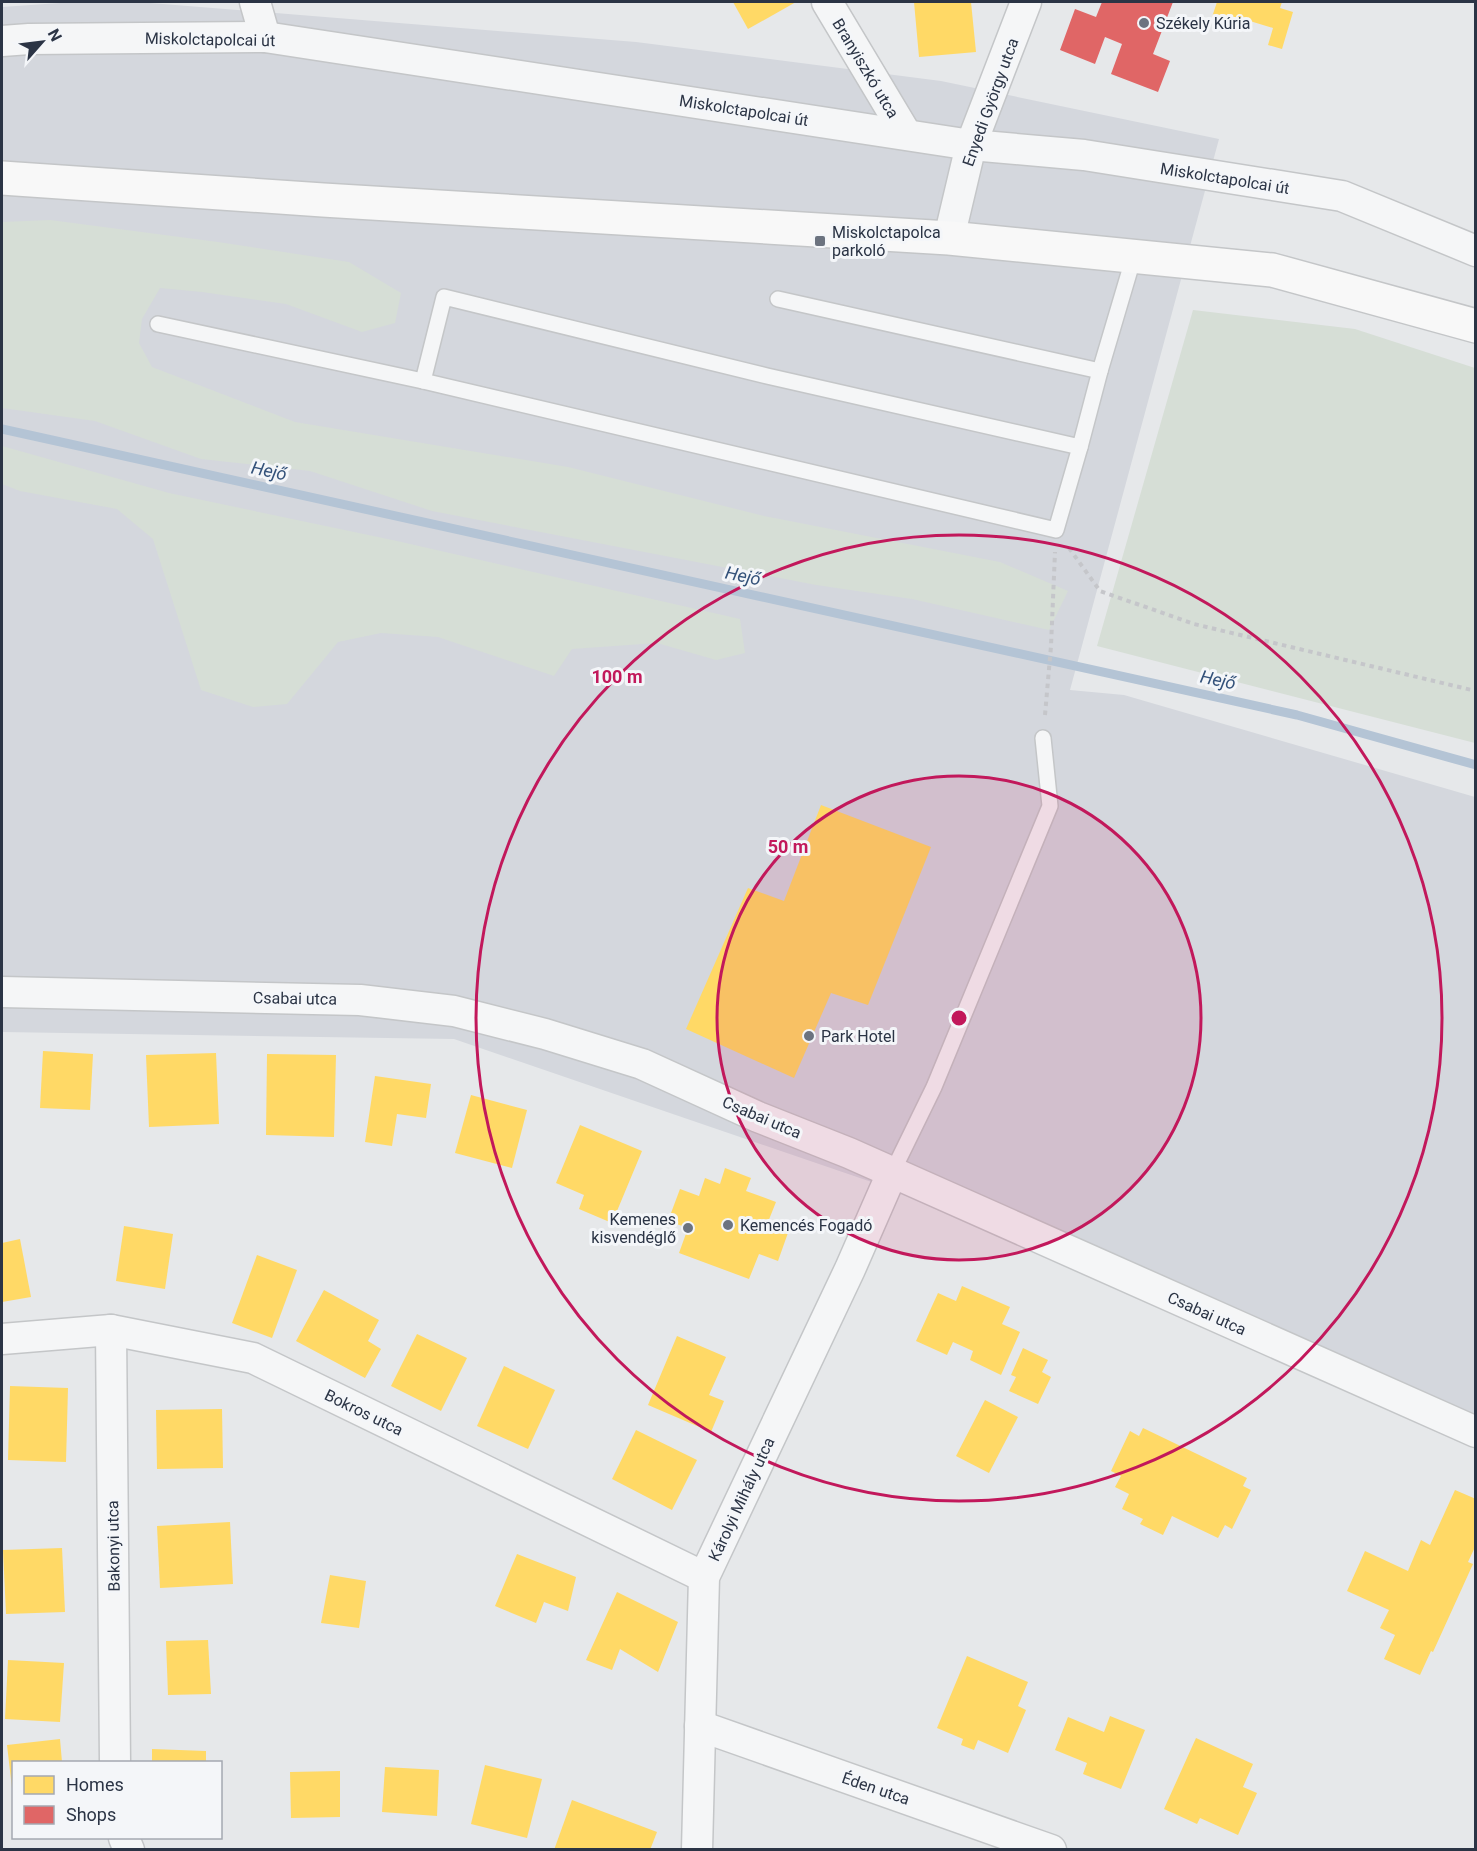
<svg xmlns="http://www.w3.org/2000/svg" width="1477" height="1851" viewBox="0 0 1477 1851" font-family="Roboto,sans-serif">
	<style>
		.built { fill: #d4d7dd }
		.green { fill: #d6ded6 }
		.homes { fill: #ffd966 }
		.shops { fill: #e06666 }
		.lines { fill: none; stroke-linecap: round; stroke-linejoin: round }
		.stream { stroke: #b4c4d5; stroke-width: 9 }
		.lane-casing { stroke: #c4c6c8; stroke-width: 18 }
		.street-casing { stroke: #c4c6c8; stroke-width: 33 }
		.secondary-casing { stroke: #c4c6c8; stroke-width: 36 }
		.path { stroke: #c5c6ca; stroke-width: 4; stroke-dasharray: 4.5 4.5; stroke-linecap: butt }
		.lane { stroke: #f5f6f7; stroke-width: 15 }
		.street { stroke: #f5f6f7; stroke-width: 30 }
		.secondary { stroke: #f8f8f8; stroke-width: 33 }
		.ring { fill: none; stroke: #c2185b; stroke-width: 3 }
		.poi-dot { fill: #6c737f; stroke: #f4f6f9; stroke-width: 2 }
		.labels { text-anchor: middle; stroke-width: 6; stroke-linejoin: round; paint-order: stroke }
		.poi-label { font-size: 16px; fill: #2b3445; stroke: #f4f6f9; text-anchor: start }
		.street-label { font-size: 16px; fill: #2b3445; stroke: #f4f6f9 }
		.water-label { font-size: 18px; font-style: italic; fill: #34527a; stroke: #f4f6f9 }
		.centre { fill: #c2185b; stroke: #f4f6f9; stroke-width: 3 }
		.ring-label { font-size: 18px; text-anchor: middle; font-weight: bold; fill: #c2185b; stroke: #f4f6f9; stroke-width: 6; stroke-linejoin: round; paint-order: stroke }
	</style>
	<rect width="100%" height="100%" fill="#e6e8ea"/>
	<polygon class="built" points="74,2 138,2 636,42 941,81 1219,139 1070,690 1124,695 1475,797 1475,1447 930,1202 454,1039 2,1032 2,7"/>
	<g class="green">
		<polygon points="50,220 218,242 349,262 401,293 395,323 362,332 286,304 202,292 160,288 142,319 139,343 152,367 295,422 568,467 764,516 1000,562 1068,591 1049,630 912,599 816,585 432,511 310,471 201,459 95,421 2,408 2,222"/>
		<polygon points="1193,310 1355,329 1475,368 1475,743 1097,646"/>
		<polygon points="2,446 169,493 397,541 740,619 745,653 716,660 657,643 572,649 554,676 438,637 381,633 338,642 287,704 253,707 201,690 153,539 117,509 20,491 2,484"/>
	</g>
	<g class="homes">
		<polygon points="733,2 796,2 748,29"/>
		<polygon points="914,2 971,2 976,52 919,57"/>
		<polygon points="1217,2 1282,2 1280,8 1293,12 1282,49 1268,45 1273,28 1240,18 1238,25 1212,17"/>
		<polygon points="821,805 931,847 868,1005 831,993 794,1078 686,1029 748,888 784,901"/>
		<polygon points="43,1051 93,1054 90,1110 40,1108"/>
		<polygon points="216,1053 219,1124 149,1127 146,1055"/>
		<polygon points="267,1054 336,1055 334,1137 266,1135"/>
		<polygon points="375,1076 431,1084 426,1118 397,1114 392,1146 365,1142"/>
		<polygon points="471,1095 527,1110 512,1168 455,1153"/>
		<polygon points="580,1125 642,1151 612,1223 579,1209 584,1195 556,1183"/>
		<polygon points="725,1168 751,1178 746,1191 776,1202 768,1222 789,1230 778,1261 759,1254 749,1279 679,1253 688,1228 668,1221 680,1189 699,1196 705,1178 720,1184"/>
		<polygon points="124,1226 173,1234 165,1289 116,1281"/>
		<polygon points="20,1239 31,1297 2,1302 2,1243"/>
		<polygon points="257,1255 297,1270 272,1338 232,1323"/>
		<polygon points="962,1286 1010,1307 1002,1324 1020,1332 1001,1375 970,1360 973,1351 953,1342 947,1355 916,1341 938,1293 956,1301"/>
		<polygon points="324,1290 379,1320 368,1341 381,1349 365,1378 296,1341"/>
		<polygon points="417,1334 467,1358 441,1411 391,1386"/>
		<polygon points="677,1336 726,1357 709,1395 724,1401 711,1432 648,1405"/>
		<polygon points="1023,1348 1048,1360 1042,1372 1051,1377 1038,1404 1009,1391 1016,1377 1011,1375"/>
		<polygon points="504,1366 555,1390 528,1449 477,1426"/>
		<polygon points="10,1386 68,1388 66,1462 8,1460"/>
		<polygon points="985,1400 1018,1417 989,1473 956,1456"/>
		<polygon points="222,1409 223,1468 157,1469 156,1410"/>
		<polygon points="1143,1428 1247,1478 1243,1486 1251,1490 1232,1529 1225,1525 1218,1538 1172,1516 1163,1535 1140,1524 1143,1519 1122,1509 1129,1494 1115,1487 1121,1476 1111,1471 1130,1431 1139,1436"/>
		<polygon points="636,1430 697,1460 672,1510 612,1479"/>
		<polygon points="1455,1490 1476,1499 1476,1545 1468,1562 1473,1564 1433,1652 1431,1651 1420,1675 1384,1659 1395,1635 1380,1628 1389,1610 1347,1591 1365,1551 1408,1571 1421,1540 1430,1545"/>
		<polygon points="230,1522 233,1584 160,1588 157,1526"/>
		<polygon points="62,1548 65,1612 6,1614 3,1550"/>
		<polygon points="517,1554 576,1577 568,1611 544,1602 536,1623 495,1606"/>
		<polygon points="330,1575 366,1581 359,1628 321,1623"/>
		<polygon points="617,1592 678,1622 658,1672 620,1649 612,1670 586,1660"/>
		<polygon points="208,1640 211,1694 168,1695 166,1641"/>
		<polygon points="967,1656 1028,1682 1018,1706 1026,1710 1008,1753 978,1740 974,1750 961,1745 963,1739 937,1728"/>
		<polygon points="8,1660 64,1663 60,1722 5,1719"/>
		<polygon points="1110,1716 1145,1730 1121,1789 1083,1774 1087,1763 1055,1750 1068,1717 1104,1732"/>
		<polygon points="1196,1738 1253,1764 1243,1787 1257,1793 1238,1835 1200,1818 1197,1824 1164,1809"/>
		<polygon points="60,1739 62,1762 14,1762 14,1788 12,1788 7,1745"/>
		<polygon points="152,1749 206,1751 206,1762 152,1762"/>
		<polygon points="485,1765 542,1779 527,1838 471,1824"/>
		<polygon points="385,1767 439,1770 437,1816 382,1812"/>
		<polygon points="340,1771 340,1817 291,1818 290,1772"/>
		<polygon points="572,1800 657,1832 650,1850 554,1850"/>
	</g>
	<polygon class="shops" points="1102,2 1173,2 1153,54 1170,61 1158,92 1111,74 1122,44 1105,37 1095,64 1060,50 1075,9 1096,17"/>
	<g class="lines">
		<polyline class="stream" points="2,429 1297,715 1476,765"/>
		<g class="lane-casing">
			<g id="lane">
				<polyline points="778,299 1100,371"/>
				<polyline points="158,324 423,381 1056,530 1080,447"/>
				<polyline points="423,381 444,297 767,376 1080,447 1100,371 1134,256"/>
				<polyline points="892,1173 934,1087 1050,806 1043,738"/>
			</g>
		</g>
		<g class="street-casing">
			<g id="street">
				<polyline points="255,2 265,37"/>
				<polyline points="827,2 906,134"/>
				<polyline points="2,41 29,39 265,37 971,145 1084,155 1342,196 1476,251"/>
				<polyline points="949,238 971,145 1026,2"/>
				<polyline points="2,992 360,1000 454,1011 545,1034 642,1064 758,1117 849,1153 1476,1432"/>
				<polyline points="111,1330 115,1762"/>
				<polyline points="2,1339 111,1330 253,1358 704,1577"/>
				<polyline points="700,1726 1051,1850"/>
				<polyline points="124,1838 129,1850"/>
				<polyline points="697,1850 704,1577 850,1269 892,1173"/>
			</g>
		</g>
		<g class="secondary-casing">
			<polyline id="secondary" points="2,178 323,200 949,238 1272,270 1476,326"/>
		</g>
		<g class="path">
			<polyline points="1069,548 1100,591 1194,624 1476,691"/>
			<polyline points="1045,715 1051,646 1055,552"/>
		</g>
		<use href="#lane" class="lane"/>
		<use href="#street" class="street"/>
		<use href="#secondary" class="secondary"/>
	</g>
	<circle cx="959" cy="1018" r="242" fill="#c2185b" fill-opacity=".12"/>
	<g class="ring">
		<circle cx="959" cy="1018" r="242"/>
		<circle cx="959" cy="1018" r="483"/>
	</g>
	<g class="poi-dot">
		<circle cx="1144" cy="23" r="6"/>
		<rect x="814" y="235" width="12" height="12" rx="3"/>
		<circle cx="809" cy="1036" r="6"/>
		<circle cx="728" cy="1225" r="6"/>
		<circle cx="688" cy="1228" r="6"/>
	</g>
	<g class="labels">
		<g class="poi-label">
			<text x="1156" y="29">Székely Kúria</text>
			<text x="832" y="238">Miskolctapolca<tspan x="832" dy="18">parkoló</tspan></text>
			<text x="821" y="1042">Park Hotel</text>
			<text x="676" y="1225" text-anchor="end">Kemenes<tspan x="676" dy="18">kisvendéglő</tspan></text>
			<text x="740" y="1231">Kemencés Fogadó</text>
		</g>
		<g class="street-label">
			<text transform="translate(210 39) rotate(1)" y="6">Miskolctapolcai út</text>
			<text transform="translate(866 68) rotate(59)" y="6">Branyiszkó utca</text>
			<text transform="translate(990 102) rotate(-70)" y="6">Enyedi György utca</text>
			<text transform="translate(744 110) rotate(9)" y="6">Miskolctapolcai út</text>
			<text transform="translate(1225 178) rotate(9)" y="6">Miskolctapolcai út</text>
			<text transform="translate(295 998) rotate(1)" y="6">Csabai utca</text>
			<text transform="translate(762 1117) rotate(23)" y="6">Csabai utca</text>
			<text transform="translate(1207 1313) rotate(24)" y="6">Csabai utca</text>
			<text transform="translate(364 1412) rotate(26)" y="6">Bokros utca</text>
			<text transform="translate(741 1499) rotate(-65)" y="6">Károlyi Mihály utca</text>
			<text transform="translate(113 1546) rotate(-91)" y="6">Bakonyi utca</text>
			<text transform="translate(876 1788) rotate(19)" y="6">Éden utca</text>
		</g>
		<g class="water-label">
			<text transform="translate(269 471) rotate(12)" y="6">Hejő</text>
			<text transform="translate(743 576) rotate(12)" y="6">Hejő</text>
			<text transform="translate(1218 680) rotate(12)" y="6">Hejő</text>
		</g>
	</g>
	<circle cx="959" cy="1018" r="9" class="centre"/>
	<g class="ring-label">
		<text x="617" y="683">100 m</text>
		<text x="788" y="853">50 m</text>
	</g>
	<rect width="1477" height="1851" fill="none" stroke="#2b3445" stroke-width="6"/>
	<rect x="12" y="1761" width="210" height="78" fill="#f4f6f9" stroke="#a4a8b1" stroke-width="1.5"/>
	<rect x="24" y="1776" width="30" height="18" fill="#ffd966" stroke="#a4a8b1" stroke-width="1.5"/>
	<text x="66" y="1791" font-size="18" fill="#2b3445">Homes</text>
	<rect x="24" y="1806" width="30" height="18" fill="#e06666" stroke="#a4a8b1" stroke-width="1.5"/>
	<text x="66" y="1821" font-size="18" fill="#2b3445">Shops</text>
	<g transform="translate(42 42) rotate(62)" stroke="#f4f6f9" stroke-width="4.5" paint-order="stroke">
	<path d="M0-4.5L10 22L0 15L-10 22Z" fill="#2b3445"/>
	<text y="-9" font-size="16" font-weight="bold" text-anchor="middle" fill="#2b3445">N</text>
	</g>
</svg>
